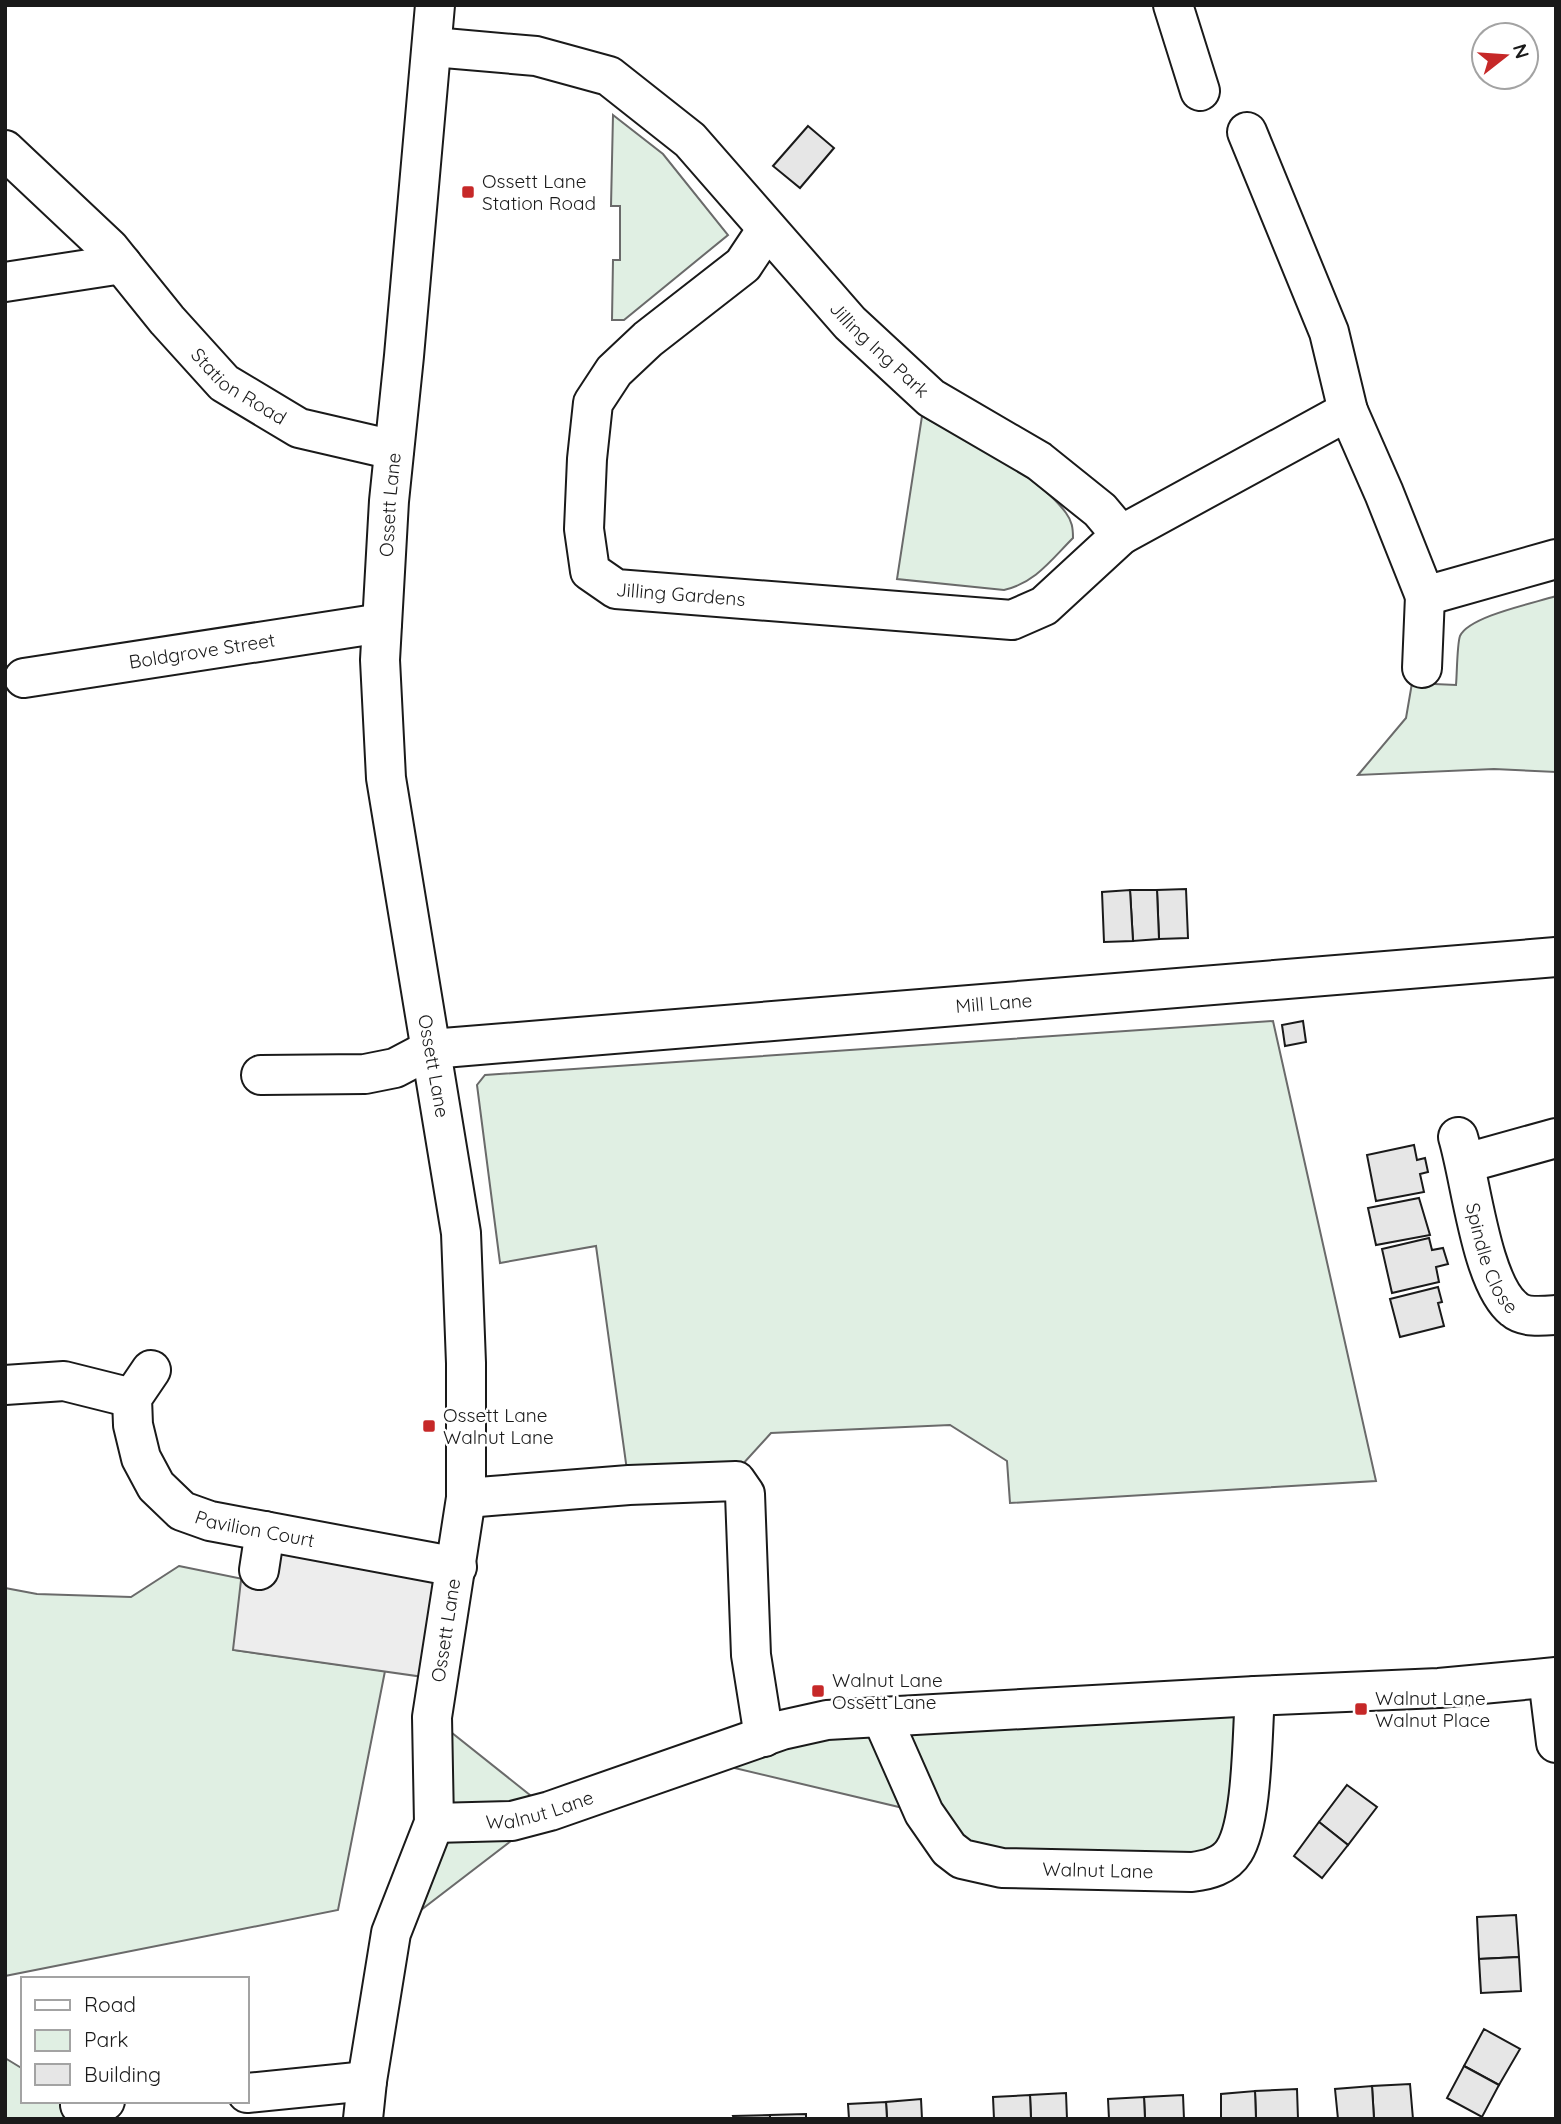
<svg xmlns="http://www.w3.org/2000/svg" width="1561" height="2124" viewBox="0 0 1561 2124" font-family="Quicksand,sans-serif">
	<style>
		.green { fill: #e0efe3; stroke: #6a6a6a; stroke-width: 2 }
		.parking { fill: #ededed; stroke: #6a6a6a; stroke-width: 2 }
		.building { fill: #e6e6e6; stroke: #1a1a1a; stroke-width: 2 }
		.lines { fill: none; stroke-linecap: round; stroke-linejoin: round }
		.minor-casing { stroke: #1a1a1a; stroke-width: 42 }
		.minor { stroke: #fff; stroke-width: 38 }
		.poi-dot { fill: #c62828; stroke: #fff; stroke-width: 2.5 }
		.labels { text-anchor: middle; stroke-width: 5; stroke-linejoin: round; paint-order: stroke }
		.poi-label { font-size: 19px; fill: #1a1a1a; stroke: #fff; text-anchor: start }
		.street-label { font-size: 19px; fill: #1a1a1a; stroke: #fff }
	</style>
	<rect width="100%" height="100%" fill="#fff"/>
	<g class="green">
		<polygon points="613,115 663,154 728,235 624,320 612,320 613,260 620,260 620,206 611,206"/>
		<path d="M922,416C964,440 1037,473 1066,513C1072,521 1073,528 1073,538C1051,560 1035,583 1004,590L897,579Z"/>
		<path d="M1556,596V772L1494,769L1358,775L1406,718L1412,683L1456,685C1457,675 1457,644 1460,636C1469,616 1535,603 1556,596Z"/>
		<polygon points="1273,1021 1376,1481 1010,1503 1007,1461 950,1425 771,1433 731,1477 629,1485 596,1246 500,1263 477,1085 485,1075"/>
		<polygon points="179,1566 243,1579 234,1650 385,1671 338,1910 5,1976 5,1588 37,1594 131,1597"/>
		<polygon points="1255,1696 1233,1853 1002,1868 924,1813 701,1760 782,1730"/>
		<polygon points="432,1717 550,1811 391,1933 434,1823"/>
		<polygon points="5,2058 23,2069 23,2101 74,2101 81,2119 5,2119"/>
	</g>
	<polygon class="parking" points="247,1528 457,1567 438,1679 233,1650"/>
	<g class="building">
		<polygon points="808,126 834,148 800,188 773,166"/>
		<polygon points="1186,889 1188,938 1159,939 1157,890"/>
		<polygon points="1130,890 1157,890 1159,939 1133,941"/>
		<polygon points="1130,890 1133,941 1104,942 1102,892"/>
		<polygon points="1303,1021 1306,1042 1285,1046 1282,1025"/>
		<polygon points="1414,1145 1417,1160 1425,1158 1428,1172 1420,1174 1424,1192 1376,1201 1367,1155"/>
		<polygon points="1419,1198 1430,1235 1376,1245 1368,1208"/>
		<polygon points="1429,1238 1432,1250 1443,1248 1448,1264 1436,1267 1439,1282 1392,1293 1382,1249"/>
		<polygon points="1438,1287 1442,1302 1438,1303 1444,1326 1400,1337 1390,1299"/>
		<polygon points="1347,1785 1377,1807 1348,1845 1319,1822"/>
		<polygon points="1319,1822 1348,1845 1322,1878 1294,1856"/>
		<polygon points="1516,1915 1519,1957 1479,1959 1477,1917"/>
		<polygon points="1519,1957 1521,1991 1481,1993 1479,1959"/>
		<polygon points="1484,2029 1520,2049 1499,2085 1464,2066"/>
		<polygon points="1464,2066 1499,2085 1482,2117 1447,2098"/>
		<polygon points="1410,2084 1413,2119 1374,2119 1372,2086"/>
		<polygon points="1372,2086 1374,2119 1338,2119 1335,2089"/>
		<polygon points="1297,2089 1298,2119 1256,2119 1255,2091"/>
		<polygon points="1255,2091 1256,2119 1221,2119 1221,2094"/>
		<polygon points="1066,2093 1067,2119 1031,2119 1030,2095"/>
		<polygon points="1030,2095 1031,2119 994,2119 993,2097"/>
		<polygon points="1183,2095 1184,2119 1145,2119 1144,2097"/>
		<polygon points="1144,2097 1145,2119 1109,2119 1108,2099"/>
		<polygon points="921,2099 922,2119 887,2119 886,2102"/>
		<polygon points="886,2102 887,2119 849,2119 848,2104"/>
		<polygon points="806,2114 806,2119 770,2119 770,2115"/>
		<polygon points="770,2115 770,2119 734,2119 733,2116"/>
	</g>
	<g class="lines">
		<g class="minor-casing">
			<g id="minor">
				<polyline points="1173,5 1200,91"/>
				<path id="s1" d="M433,47L536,56L609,76L690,140L850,323L931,398L1039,461L1100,510L1121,535L1348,411L1384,493L1425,596L1556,559"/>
				<polyline points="1247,132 1329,332 1348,411"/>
				<path id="s2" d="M5,150L109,248L167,320L224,383L299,428L394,450"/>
				<path id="s3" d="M767,229L743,265L648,339L614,371L593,403L587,459L584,529L590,571L616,589L1012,620L1044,606L1121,535"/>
				<polyline points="5,282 122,264"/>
				<polyline points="1422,668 1425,596"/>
				<path id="s4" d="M24,678L382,623"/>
				<path id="s5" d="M261,1075L365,1074L395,1068L431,1049L1556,957"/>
				<path id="s6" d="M1458,1137C1471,1180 1481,1283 1514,1309C1524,1318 1543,1316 1556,1315"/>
				<polyline points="1466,1163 1556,1138"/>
				<path id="s7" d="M151,1370L132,1398L133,1425L141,1458L156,1486L182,1511L210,1521L457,1567"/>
				<polyline points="5,1385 64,1381 132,1398"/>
				<polyline points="466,1498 629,1485 736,1481 745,1494 751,1655 764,1737"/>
				<polyline points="259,1570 265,1531"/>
				<polyline points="1548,1678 1556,1743"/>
				<path id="s8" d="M882,1718L924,1813L949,1849L962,1859L1002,1868L1192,1872C1208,1870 1225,1866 1234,1851C1253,1821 1252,1734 1255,1696"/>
				<path id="s9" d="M434,1823L512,1821L550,1811L782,1730L827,1720L1255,1696L1439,1688L1556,1677"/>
				<polyline points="247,2093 367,2081"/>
				<polyline points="80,2105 105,2101"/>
				<path id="s10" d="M363,2119L367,2081L391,1933L434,1823L432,1717L466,1498V1363L461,1233L386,778L380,660L389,501L404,356L435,5"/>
			</g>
		</g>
		<use href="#minor" class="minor"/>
	</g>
	<g class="poi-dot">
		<rect x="461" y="185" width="14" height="14" rx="3.5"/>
		<rect x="422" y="1419" width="14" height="14" rx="3.5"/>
		<rect x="811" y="1684" width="14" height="14" rx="3.5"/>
		<rect x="1354" y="1702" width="14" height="14" rx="3.5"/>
	</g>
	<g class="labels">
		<g class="poi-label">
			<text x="482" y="188">Ossett Lane<tspan x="482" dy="22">Station Road</tspan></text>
			<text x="443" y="1422">Ossett Lane<tspan x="443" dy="22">Walnut Lane</tspan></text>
			<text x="832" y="1687">Walnut Lane<tspan x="832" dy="22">Ossett Lane</tspan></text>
			<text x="1375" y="1705">Walnut Lane<tspan x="1375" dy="22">Walnut Place</tspan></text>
		</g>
		<g class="street-label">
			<text dy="7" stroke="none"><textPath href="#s1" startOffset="565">Jilling Ing Park</textPath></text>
			<text dy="7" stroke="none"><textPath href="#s2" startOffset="334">Station Road</textPath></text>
			<text dy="7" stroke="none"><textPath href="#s10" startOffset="1634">Ossett Lane</textPath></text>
			<text dy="7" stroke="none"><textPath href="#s3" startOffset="514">Jilling Gardens</textPath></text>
			<text dy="7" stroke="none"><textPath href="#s4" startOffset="180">Boldgrove Street</textPath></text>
			<text dy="7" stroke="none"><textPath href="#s5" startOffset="740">Mill Lane</textPath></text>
			<text transform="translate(434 1066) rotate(80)" y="7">Ossett Lane</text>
			<text dy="7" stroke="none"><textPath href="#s6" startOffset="126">Spindle Close</textPath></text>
			<text dy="7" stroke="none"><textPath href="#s7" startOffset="238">Pavilion Court</textPath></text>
			<text dy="7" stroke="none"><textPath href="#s10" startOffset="500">Ossett Lane</textPath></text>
			<text dy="7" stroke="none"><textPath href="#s9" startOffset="107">Walnut Lane</textPath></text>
			<text dy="7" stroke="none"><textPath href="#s8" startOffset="301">Walnut Lane</textPath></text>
		</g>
	</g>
	<rect width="1561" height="2124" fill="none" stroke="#1a1a1a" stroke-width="14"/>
	<rect x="21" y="1977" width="228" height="126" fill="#ffffff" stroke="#a3a3a3" stroke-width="2"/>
	<rect x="35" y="2000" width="35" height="10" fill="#ffffff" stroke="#a3a3a3" stroke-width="2"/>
	<text x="84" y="2012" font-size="21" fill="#1a1a1a">Road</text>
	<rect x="35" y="2030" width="35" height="21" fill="#e0efe3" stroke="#a3a3a3" stroke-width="2"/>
	<text x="84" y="2047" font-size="21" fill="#1a1a1a">Park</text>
	<rect x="35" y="2064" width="35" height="21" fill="#e6e6e6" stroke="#a3a3a3" stroke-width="2"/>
	<text x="84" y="2082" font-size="21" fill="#1a1a1a">Building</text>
	<g transform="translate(1505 56) rotate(73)"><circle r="33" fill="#ffffff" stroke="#a3a3a3" stroke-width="2"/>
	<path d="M0-5L12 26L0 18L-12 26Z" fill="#c62828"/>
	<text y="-10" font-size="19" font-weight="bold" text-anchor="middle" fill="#1a1a1a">N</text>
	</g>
</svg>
